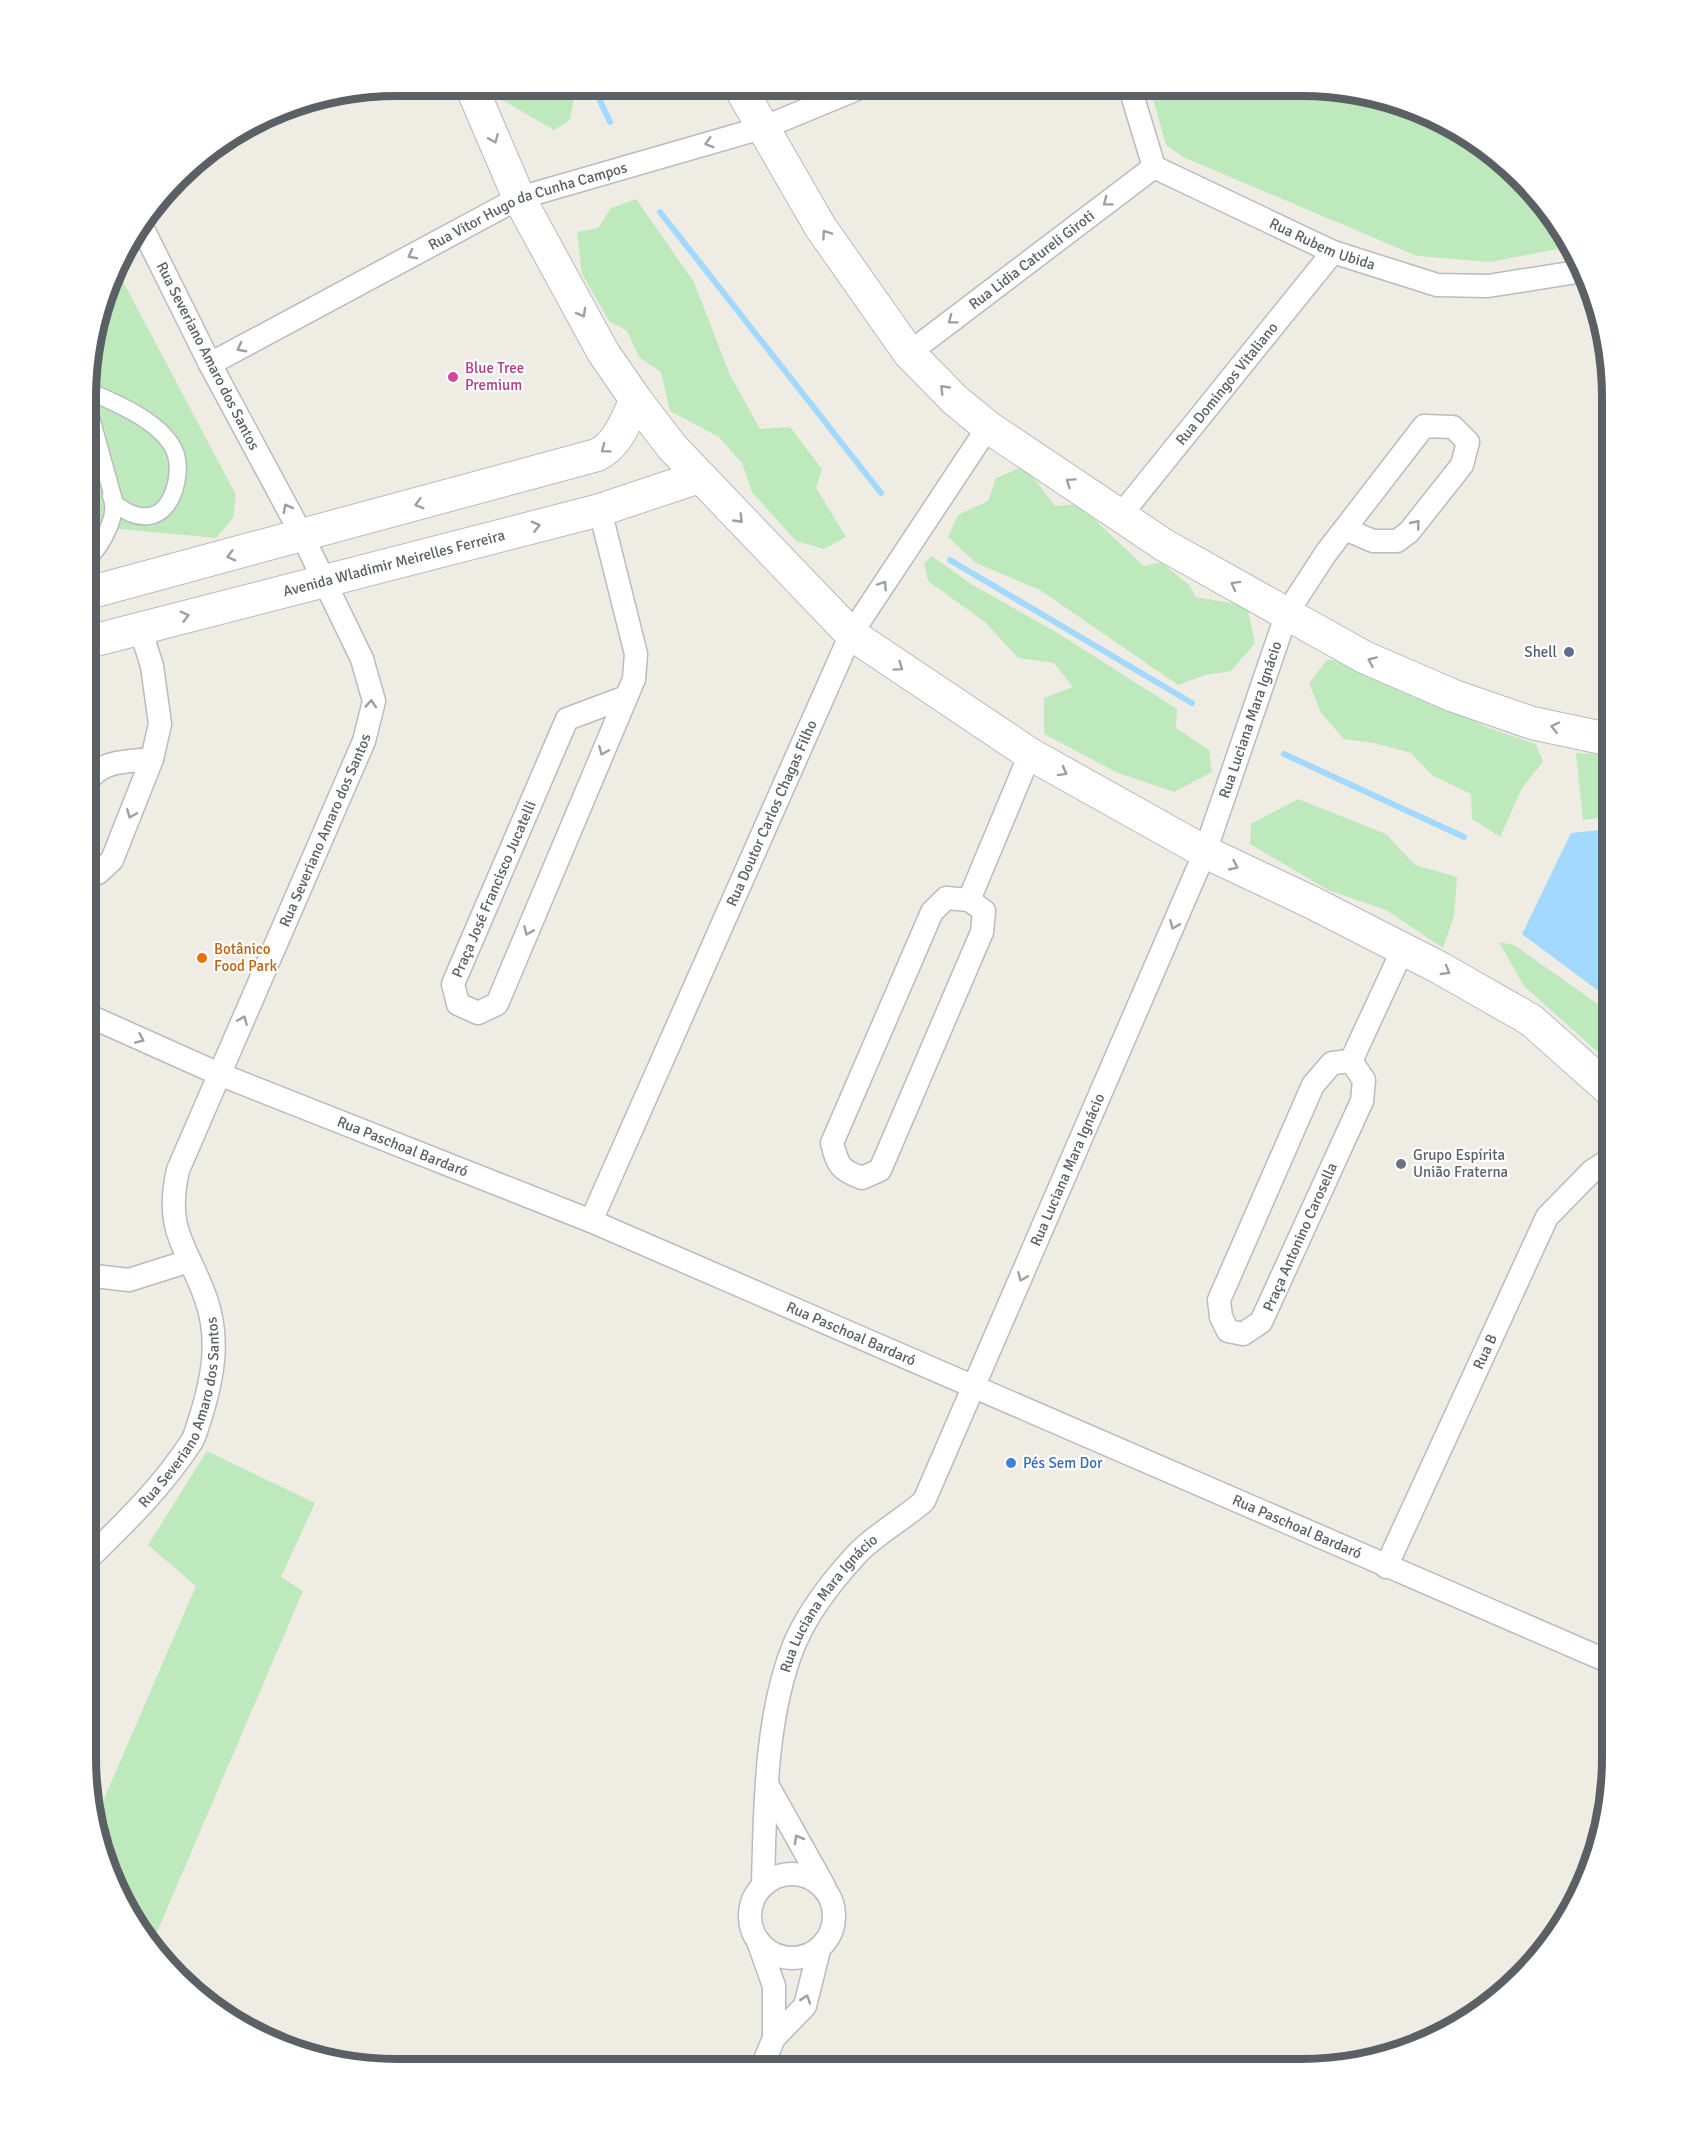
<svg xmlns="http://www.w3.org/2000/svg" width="1698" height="2155" viewBox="0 0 1698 2155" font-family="Signika,sans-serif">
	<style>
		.green { fill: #bee9bd }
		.water { fill: #a3d9ff }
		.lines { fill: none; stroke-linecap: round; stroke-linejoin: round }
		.stream { stroke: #a3d9ff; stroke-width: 6 }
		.pedestrian-casing { stroke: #b8bbc0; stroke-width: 19 }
		.minor-casing { stroke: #b8bbc0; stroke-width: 25 }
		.secondary-casing { stroke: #b6bac1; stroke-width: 34 }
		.pedestrian { stroke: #fff; stroke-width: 16 }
		.minor { stroke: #fff; stroke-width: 22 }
		.secondary { stroke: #fff; stroke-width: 32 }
		.oneway { stroke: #9da0a3 }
		.hotel-dot { fill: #d1479c; stroke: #fff; stroke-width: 2 }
		.service-dot { fill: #5c6f8a; stroke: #fff; stroke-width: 2 }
		.food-dot { fill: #e8710a; stroke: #fff; stroke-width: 2 }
		.worship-dot { fill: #6b7280; stroke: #fff; stroke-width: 2 }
		.shop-dot { fill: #3f7fe0; stroke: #fff; stroke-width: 2 }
		.labels { text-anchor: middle; stroke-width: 4.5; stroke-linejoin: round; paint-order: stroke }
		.street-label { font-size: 15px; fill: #5b6065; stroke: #fff }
		.hotel-label { font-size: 15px; fill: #b23c85; stroke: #fff; text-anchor: start }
		.service-label { font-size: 15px; fill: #4e5e75; stroke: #fff; text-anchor: end }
		.food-label { font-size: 15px; fill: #c56008; stroke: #fff; text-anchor: start }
		.worship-label { font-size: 15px; fill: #5b616d; stroke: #fff; text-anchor: start }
		.shop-label { font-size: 15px; fill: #366cbe; stroke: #fff; text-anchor: start }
		.rim { fill: none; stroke: #5b6065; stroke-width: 8 }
	</style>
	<rect width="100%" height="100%" fill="#efece3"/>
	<g class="green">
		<polygon points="493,86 567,86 574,98 570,120 554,130 497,97"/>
		<polygon points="1150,88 1342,88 1420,109 1474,138 1535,191 1573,246 1490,262 1417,256 1183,157 1166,145"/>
		<polygon points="636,199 694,282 730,375 760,429 790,427 822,469 816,488 846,537 824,549 796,541 752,492 742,463 719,437 670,411 661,372 639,357 627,331 609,321 582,274 577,232 598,228 611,208"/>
		<polygon points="117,270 236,495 233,518 216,538 109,528 88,546 88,356"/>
		<polygon points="1024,466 1055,506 1078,504 1144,566 1161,562 1189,585 1196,597 1247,606 1255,643 1231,671 1205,675 1178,685 1040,590 976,563 948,537 958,515 988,501 996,478"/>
		<polygon points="932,556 971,584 1056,632 1177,709 1176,728 1209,750 1212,772 1174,792 1118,773 1044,734 1044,698 1073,687 1054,663 1018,658 985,622 928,581 924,563"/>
		<polygon points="1327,660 1354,660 1486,727 1536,744 1543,762 1522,788 1500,837 1472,819 1471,794 1432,775 1411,753 1374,743 1344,739 1321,713 1309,683"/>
		<polygon points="1576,753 1612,755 1612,816 1583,820"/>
		<polygon points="1298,799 1386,834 1415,865 1457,877 1454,916 1443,948 1386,910 1328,890 1250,844 1251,824"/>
		<polygon points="1499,942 1514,945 1612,1014 1612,1065 1524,986"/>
		<path d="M207,1451L315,1503L281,1577L303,1591L151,1946C125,1910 100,1866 94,1822L196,1586L148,1545Z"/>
	</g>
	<polygon class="water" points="1612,829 1612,1001 1522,934 1571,833"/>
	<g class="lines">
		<g class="stream">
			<polyline points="593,86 610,122"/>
			<polyline points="660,212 881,493"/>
			<polyline points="950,560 1192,703"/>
			<polyline points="1284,754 1464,837"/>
		</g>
		<g class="pedestrian-casing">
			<g id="pedestrian">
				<path d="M88,407L115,504C125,511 136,518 149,516C173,513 182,474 176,455C167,424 115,402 88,391"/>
				<path d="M88,559C101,546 120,515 111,496"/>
			</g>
		</g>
		<g class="minor-casing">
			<g id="minor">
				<path id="s1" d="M1130,88L1154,167L1333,252L1437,285L1488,286L1583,271"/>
				<path id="s2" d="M909,353L1154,167"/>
				<path id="s3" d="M210,364L519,198L765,127L862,87"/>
				<path id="s4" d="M600,510L636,654L634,679L497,1004L478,1013L458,1004L453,984L567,719L626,697"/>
				<path id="s5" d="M1120,516L1333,252"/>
				<path d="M87,783C100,759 129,762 152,759"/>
				<polyline points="87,872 98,873 112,860 152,759 160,724 152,666 140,628"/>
				<path d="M946,898L969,900L984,911L982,932L880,1170L862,1178C840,1170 838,1166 832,1143L932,912Z"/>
				<polyline points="969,900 1030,754"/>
				<path id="s6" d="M87,1015L219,1074L591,1221L1612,1663"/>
				<polygon points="1351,1061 1364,1080 1362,1101 1261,1322 1243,1334 1228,1331 1221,1317 1219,1300 1313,1085 1332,1063"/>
				<polyline points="1351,1061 1403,949"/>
				<path id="s7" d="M591,1221L851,634L988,427"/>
				<polyline points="86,1275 129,1280 189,1261"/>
				<path id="s8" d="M86,1561C124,1524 163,1486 192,1441C196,1434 198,1424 201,1416C213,1377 220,1339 206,1299C187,1245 164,1232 178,1170L364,741L374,701L362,659L303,537L210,364L141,225"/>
				<path id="s9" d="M1386,1567L1547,1217L1592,1171L1612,1158"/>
				<polyline points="768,1786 824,1886"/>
				<circle cx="792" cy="1916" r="42"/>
				<path id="s10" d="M763,1885C765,1808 765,1717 794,1645C807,1614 833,1580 856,1555C874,1535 904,1519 924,1501L1205,852L1287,613L1326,553L1424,426L1453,427L1468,442L1462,465L1409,532L1397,541H1373L1345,529"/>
				<polyline points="758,1941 774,1986 774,2038"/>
				<polyline points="761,2069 774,2038 805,2006 819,1950"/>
			</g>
		</g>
		<g class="secondary-casing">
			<g id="secondary">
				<polyline points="471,86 519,198 603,352 636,400 672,447 851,634 1030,754 1205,852 1311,902 1440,968 1531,1020 1612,1092"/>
				<polyline points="739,86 821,228 909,353 955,400 988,427 1164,545 1364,657 1454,696 1532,723 1612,740"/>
				<path d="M88,593L597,455C619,444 625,421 636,400"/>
				<path id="s11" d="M88,642L600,510L699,477"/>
			</g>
		</g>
		<use href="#pedestrian" class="pedestrian"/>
		<use href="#minor" class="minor"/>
		<use href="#secondary" class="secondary"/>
	</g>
	<defs><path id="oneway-chevron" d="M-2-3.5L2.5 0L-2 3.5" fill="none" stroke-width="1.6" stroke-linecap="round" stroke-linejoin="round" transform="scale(1.5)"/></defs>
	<g class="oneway">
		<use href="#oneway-chevron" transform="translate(494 139) rotate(67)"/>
		<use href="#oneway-chevron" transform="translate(709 143) rotate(164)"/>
		<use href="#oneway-chevron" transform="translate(1107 202) rotate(143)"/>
		<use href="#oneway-chevron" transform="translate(826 234) rotate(-124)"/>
		<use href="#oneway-chevron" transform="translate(412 255) rotate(152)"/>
		<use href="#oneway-chevron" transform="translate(582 313) rotate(61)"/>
		<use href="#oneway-chevron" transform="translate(952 320) rotate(143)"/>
		<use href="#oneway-chevron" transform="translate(241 348) rotate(152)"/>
		<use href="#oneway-chevron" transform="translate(944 389) rotate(-134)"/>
		<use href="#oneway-chevron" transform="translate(605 449) rotate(143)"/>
		<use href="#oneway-chevron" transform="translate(1070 482) rotate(-146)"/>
		<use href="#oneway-chevron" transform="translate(419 504) rotate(164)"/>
		<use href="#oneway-chevron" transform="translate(287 508) rotate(-118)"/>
		<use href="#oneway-chevron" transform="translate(739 519) rotate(46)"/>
		<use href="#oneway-chevron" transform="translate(1416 524) rotate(-51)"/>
		<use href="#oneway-chevron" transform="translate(536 526) rotate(-14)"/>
		<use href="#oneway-chevron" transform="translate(231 556) rotate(165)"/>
		<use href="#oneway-chevron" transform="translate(883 585) rotate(-56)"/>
		<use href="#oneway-chevron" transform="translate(1235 585) rotate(-151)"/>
		<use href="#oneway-chevron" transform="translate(185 616) rotate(-15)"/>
		<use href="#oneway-chevron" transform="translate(1372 661) rotate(-156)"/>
		<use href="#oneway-chevron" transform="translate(899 667) rotate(34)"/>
		<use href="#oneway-chevron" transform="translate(371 704) rotate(-86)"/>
		<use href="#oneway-chevron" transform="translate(1555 727) rotate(-168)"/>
		<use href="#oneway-chevron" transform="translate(603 751) rotate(113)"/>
		<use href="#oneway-chevron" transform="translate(1063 772) rotate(29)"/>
		<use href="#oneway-chevron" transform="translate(131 814) rotate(112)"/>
		<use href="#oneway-chevron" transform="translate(1234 866) rotate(25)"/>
		<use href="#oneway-chevron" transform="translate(1174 925) rotate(113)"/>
		<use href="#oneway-chevron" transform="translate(528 931) rotate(113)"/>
		<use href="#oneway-chevron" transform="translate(1446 971) rotate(30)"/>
		<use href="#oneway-chevron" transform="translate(243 1020) rotate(-67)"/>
		<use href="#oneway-chevron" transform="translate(140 1039) rotate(24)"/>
		<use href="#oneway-chevron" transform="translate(1022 1277) rotate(113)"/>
		<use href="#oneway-chevron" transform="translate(798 1839) rotate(-119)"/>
		<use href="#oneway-chevron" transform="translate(806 1999) rotate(-71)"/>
	</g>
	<circle class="hotel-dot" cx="453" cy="377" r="6"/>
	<circle class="service-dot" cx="1569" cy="652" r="6"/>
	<circle class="food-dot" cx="202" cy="958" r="6"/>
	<circle class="worship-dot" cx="1401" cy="1164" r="6"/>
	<circle class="shop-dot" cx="1011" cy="1463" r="6"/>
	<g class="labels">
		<g class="street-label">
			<text dy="5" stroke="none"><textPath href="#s3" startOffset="356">Rua Vitor Hugo da Cunha Campos</textPath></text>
			<text dy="5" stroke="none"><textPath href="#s1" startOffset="268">Rua Rubem Ubida</textPath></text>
			<text dy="5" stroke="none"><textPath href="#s2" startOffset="154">Rua Lidia Catureli Giroti</textPath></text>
			<text transform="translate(208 356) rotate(63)" y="5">Rua Severiano Amaro dos Santos</text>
			<text dy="5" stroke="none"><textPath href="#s5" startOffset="170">Rua Domingos Vitaliano</textPath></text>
			<text dy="5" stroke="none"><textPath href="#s11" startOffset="316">Avenida Wladimir Meirelles Ferreira</textPath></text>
			<text dy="5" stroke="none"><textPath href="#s10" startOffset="1287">Rua Luciana Mara Ignácio</textPath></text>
			<text dy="5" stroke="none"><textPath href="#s7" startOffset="446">Rua Doutor Carlos Chagas Filho</textPath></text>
			<text dy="5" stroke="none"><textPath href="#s8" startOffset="812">Rua Severiano Amaro dos Santos</textPath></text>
			<text dy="5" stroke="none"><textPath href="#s4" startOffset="693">Praça José Francisco Jucatelli</textPath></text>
			<text dy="5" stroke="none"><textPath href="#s6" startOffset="342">Rua Paschoal Bardaró</textPath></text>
			<text dy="5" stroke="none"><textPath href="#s10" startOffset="801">Rua Luciana Mara Ignácio</textPath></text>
			<text transform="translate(1300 1237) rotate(-66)" y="5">Praça Antonino Carosella</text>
			<text dy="5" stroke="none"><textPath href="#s6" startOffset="828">Rua Paschoal Bardaró</textPath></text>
			<text dy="5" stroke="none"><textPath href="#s9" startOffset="237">Rua B</textPath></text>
			<text dy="5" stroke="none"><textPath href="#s8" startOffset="183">Rua Severiano Amaro dos Santos</textPath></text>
			<text dy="5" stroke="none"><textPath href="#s6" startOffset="1314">Rua Paschoal Bardaró</textPath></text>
			<text dy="5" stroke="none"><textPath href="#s10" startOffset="297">Rua Luciana Mara Ignácio</textPath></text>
		</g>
		<g class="hotel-label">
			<text x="465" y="373">Blue Tree<tspan x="465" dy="17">Premium</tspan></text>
		</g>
		<g class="service-label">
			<text x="1557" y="657">Shell</text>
		</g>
		<g class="food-label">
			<text x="214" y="954">Botânico<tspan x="214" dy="17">Food Park</tspan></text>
		</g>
		<g class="worship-label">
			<text x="1413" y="1160">Grupo Espírita<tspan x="1413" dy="17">União Fraterna</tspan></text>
		</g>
		<g class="shop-label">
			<text x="1023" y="1468">Pés Sem Dor</text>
		</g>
	</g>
	<path d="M0 0H1698V2155H0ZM397 96H1301A301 301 0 0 1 1602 397V1758A301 301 0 0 1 1301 2059H397A301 301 0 0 1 96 1758V397A301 301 0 0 1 397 96Z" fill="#fff" fill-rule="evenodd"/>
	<path class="rim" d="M397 96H1301A301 301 0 0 1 1602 397V1758A301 301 0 0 1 1301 2059H397A301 301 0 0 1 96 1758V397A301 301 0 0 1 397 96Z"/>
</svg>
